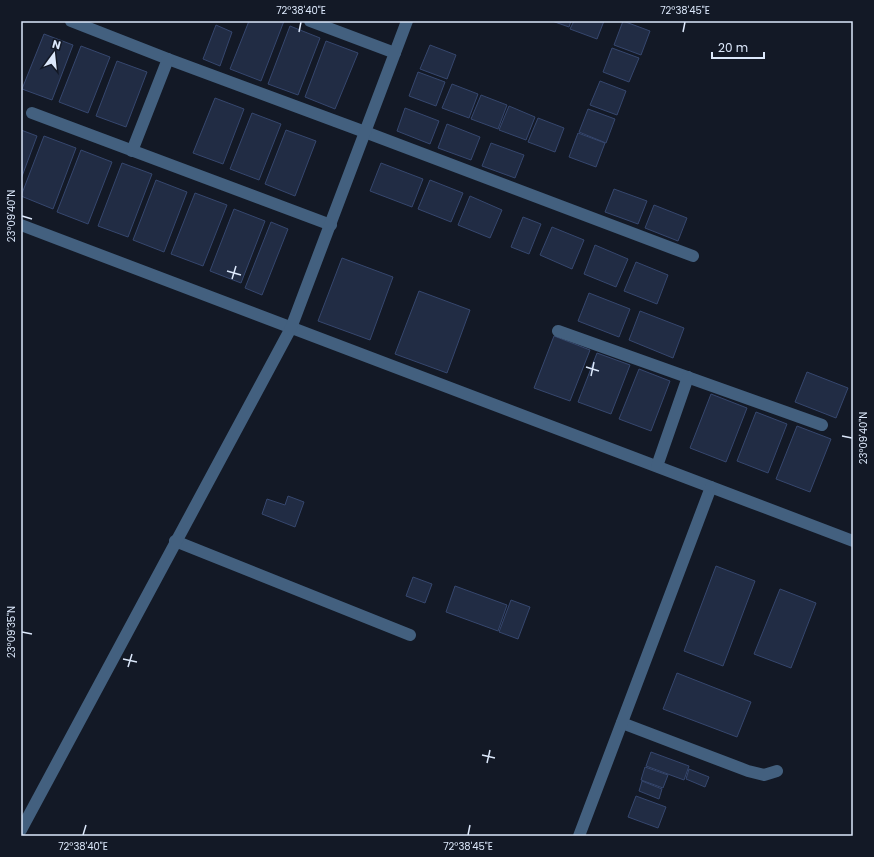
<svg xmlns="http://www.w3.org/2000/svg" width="874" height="857" viewBox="0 0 874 857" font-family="Poppins,sans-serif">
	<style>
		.building { fill: #212c44; stroke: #36476e }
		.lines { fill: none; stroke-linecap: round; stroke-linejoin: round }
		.minor { stroke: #43607f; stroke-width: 12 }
		.ticks { fill: none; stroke: #dce8fb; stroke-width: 1.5 }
		.neatline { fill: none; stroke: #dce8fb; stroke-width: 1.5 }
		.ticks-label { font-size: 10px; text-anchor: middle; fill: #dce8fb }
	</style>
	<rect width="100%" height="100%" fill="#131926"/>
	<g class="building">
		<polygon points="249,21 284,21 261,81 230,69"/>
		<polygon points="552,21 571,21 569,27"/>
		<polygon points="574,21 604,21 597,39 570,29"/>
		<polygon points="623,21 650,31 641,55 614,45"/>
		<polygon points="216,25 232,32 220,66 203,59"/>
		<polygon points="290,26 320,38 298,95 268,84"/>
		<polygon points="44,34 73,45 52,100 22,89"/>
		<polygon points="326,41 358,53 335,109 305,97"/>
		<polygon points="430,45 456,55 447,79 420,69"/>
		<polygon points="81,46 110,57 88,113 59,102"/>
		<polygon points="612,48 639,58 629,82 603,72"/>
		<polygon points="117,61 147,72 126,127 96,116"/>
		<polygon points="418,72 445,82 436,106 409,96"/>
		<polygon points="600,81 626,91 617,115 590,105"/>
		<polygon points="452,84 478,94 469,118 442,108"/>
		<polygon points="481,95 507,105 498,129 471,119"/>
		<polygon points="215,98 244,109 223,164 193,153"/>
		<polygon points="509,106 535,117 526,140 499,130"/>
		<polygon points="405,108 439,121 430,144 397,131"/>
		<polygon points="588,109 615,119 606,143 579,132"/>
		<polygon points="252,113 281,124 259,180 230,169"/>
		<polygon points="538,118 564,128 555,152 528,142"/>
		<polygon points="447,124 480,137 471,160 438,148"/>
		<polygon points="21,130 37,136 21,179"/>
		<polygon points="286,130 316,141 295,196 265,184"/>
		<polygon points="578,133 605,143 596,167 569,157"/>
		<polygon points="44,136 76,148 53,209 21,196"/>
		<polygon points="491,143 524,155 515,178 482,166"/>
		<polygon points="81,150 112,162 88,224 57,212"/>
		<polygon points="122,163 152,174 128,237 98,226"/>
		<polygon points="381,163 423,179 412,207 370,191"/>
		<polygon points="156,180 187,192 164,252 133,240"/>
		<polygon points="430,180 463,193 451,222 418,209"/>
		<polygon points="614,189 647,201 638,224 605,212"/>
		<polygon points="195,193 227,205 203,266 171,254"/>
		<polygon points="470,196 502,210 490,238 458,225"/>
		<polygon points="654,205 687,218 678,241 645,228"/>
		<polygon points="234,209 265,221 241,283 210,271"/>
		<polygon points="523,217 541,224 529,254 511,247"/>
		<polygon points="271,222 288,229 262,295 245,288"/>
		<polygon points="552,227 584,240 572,269 540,255"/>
		<polygon points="595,245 628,259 616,287 584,274"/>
		<polygon points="342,258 393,277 370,340 318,321"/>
		<polygon points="636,262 668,275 657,304 624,291"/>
		<polygon points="419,291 470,310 447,373 395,354"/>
		<polygon points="589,293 630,309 619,337 578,321"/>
		<polygon points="640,311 684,328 673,358 629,340"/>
		<polygon points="554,336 590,350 570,401 534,388"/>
		<polygon points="597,353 630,365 611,414 578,402"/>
		<polygon points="639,369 670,381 651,431 619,419"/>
		<polygon points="807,372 848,388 836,418 795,402"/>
		<polygon points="711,394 747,408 726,462 690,448"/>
		<polygon points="756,412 787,424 768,473 737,461"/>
		<polygon points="797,426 831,439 810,492 776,479"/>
		<polygon points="288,496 304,502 295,527 262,514 267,499 285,505"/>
		<polygon points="716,566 755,581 723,666 684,651"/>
		<polygon points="413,577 432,584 425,603 406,596"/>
		<polygon points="455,586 507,605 498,631 446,612"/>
		<polygon points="780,589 816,603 791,668 754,654"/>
		<polygon points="511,600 530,607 518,639 499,632"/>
		<polygon points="677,673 751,702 737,737 663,709"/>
		<polygon points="651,752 689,766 684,780 646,766"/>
		<polygon points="645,767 668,775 663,788 641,780"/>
		<polygon points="689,769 709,777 705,787 686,779"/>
		<polygon points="642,781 662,789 659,799 639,791"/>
		<polygon points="636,796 666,807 658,828 628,817"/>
	</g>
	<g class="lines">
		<g class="minor">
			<polyline points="71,21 168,59 365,132 693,256"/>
			<polyline points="310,21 395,53"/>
			<polyline points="32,113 331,225"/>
			<polyline points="132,151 168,59"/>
			<polyline points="21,225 853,541"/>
			<polyline points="558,331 822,425"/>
			<polyline points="657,466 688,377"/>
			<polyline points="175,541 410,635"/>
			<polyline points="622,723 748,771 764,775 777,771"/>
			<polyline points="21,830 291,328 407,21"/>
			<polyline points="579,836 711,487"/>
		</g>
	</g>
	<path class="ticks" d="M299,32L301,22M683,32L685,22M22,216L32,219M227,271L241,275M232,279L236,266M586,367L599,371M591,376L594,362M842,436L852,438M22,632L32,634M123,659L137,662M128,667L132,654M482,755L495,758M487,763L490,750M83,835L86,825M468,835L470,825"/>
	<rect width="874" height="857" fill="none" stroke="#131926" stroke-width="44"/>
	<g transform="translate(54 54) rotate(15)" stroke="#131926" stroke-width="3" paint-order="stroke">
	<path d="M0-3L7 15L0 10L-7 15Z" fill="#dce8fb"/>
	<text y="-6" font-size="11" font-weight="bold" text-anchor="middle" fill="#dce8fb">N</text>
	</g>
	<path d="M712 52v6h52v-6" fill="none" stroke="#dce8fb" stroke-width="2"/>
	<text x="718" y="52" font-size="12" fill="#dce8fb" stroke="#131926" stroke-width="3" paint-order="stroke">20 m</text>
	<rect x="22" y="22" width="830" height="813" class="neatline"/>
	<g class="ticks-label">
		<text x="301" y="14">72°38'40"E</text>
		<text x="685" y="14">72°38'45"E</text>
		<text transform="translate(11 216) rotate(-90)" y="4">23°09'40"N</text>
		<text transform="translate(863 438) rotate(-90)" y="4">23°09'40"N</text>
		<text transform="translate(11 632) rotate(-90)" y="4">23°09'35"N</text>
		<text x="83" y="850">72°38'40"E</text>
		<text x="468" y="850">72°38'45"E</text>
	</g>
</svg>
